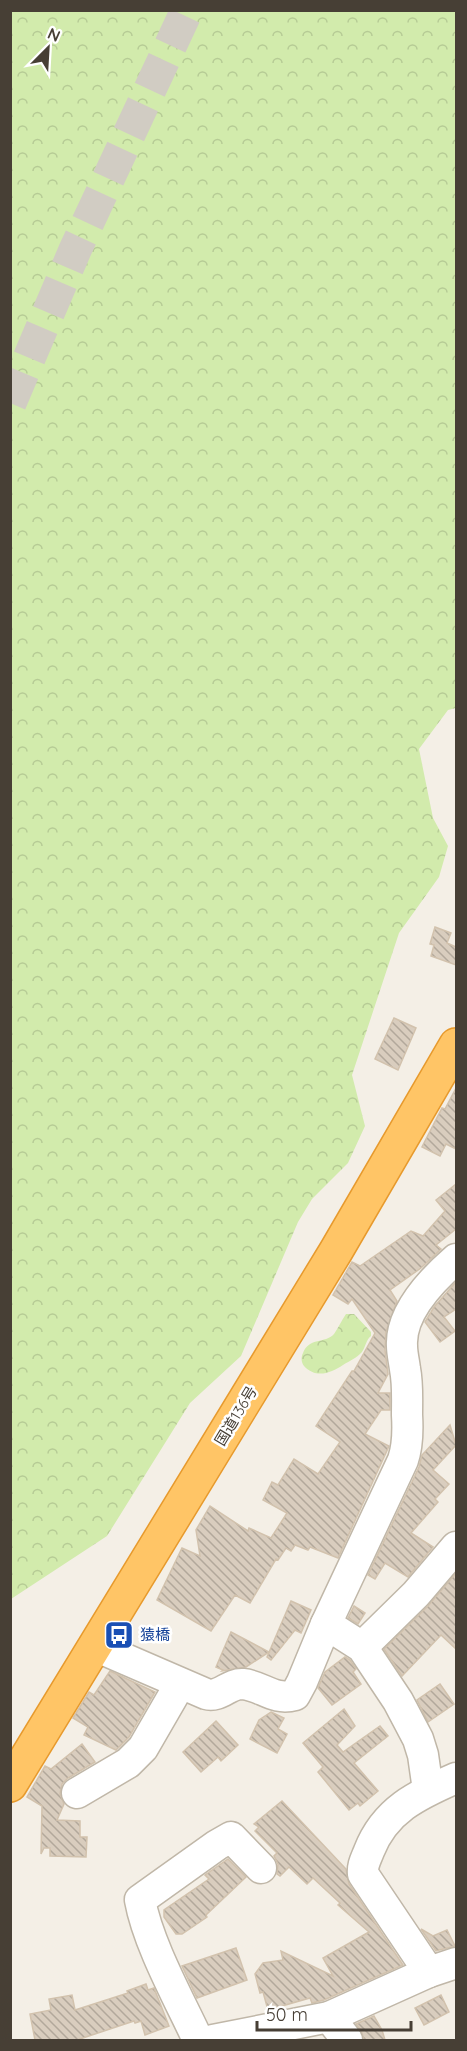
<svg xmlns="http://www.w3.org/2000/svg" width="467" height="2051" viewBox="0 0 467 2051" font-family="Quicksand,'Noto Sans JP',sans-serif">
	<style>
		.forest { fill: url(#forest-crowns) }
		.building { fill: url(#building-back-hatch); stroke: #d2c2ad; stroke-width: 1.5 }
		.lines { fill: none; stroke-linecap: round; stroke-linejoin: round }
		.highway-tunnel { stroke: #d1ccc3; stroke-width: 33; stroke-dasharray: 33 16; stroke-linecap: butt }
		.minor-casing { stroke: #c0b7a8; stroke-width: 33 }
		.highway-casing { stroke: #e79a2d; stroke-width: 36 }
		.minor { stroke: #fff; stroke-width: 30 }
		.highway { stroke: #ffc566; stroke-width: 33 }
		.labels { text-anchor: middle; stroke-width: 5; stroke-linejoin: round; paint-order: stroke }
		.street-label { font-size: 15px; fill: #473f35; stroke: #fff }
		.transit-label { font-size: 15px; fill: #164399; stroke: #fff; text-anchor: start }
	</style>
	<defs>
		<pattern id="forest-crowns" width="20" height="18" patternUnits="userSpaceOnUse" patternTransform="scale(1.5)"><rect width="20" height="18" fill="#d2ebac"/><path d="M2 6a3 3 0 1 1 6 0M12 15a3 3 0 1 1 6 0" fill="none" stroke="#b6cb95"/></pattern>
		<pattern id="building-back-hatch" width="6" height="6" patternUnits="userSpaceOnUse" patternTransform="scale(1.5)"><rect width="6" height="6" fill="#d9cdbe"/><path d="M-1 5l2 2M0 0l6 6M5-1l2 2" fill="none" stroke="#b2a89b"/></pattern>
	</defs>
	<rect width="100%" height="100%" fill="#f4efe6"/>
	<g class="forest">
		<polygon points="11,10 456,11 456,708 448,710 419,749 433,818 448,846 439,877 399,933 352,1075 365,1126 348,1163 312,1199 298,1222 241,1356 190,1403 107,1536 11,1599"/>
		<path d="M346,1314H354L371,1332V1336C366,1340 366,1346 362,1352C357,1358 349,1361 343,1365C331,1373 316,1379 304,1366C301,1362 301,1357 303,1353C309,1337 325,1344 334,1334C338,1328 342,1320 346,1314Z"/>
	</g>
	<g class="building">
		<polygon points="435,927 451,933 447,943 456,947 456,965 431,956 434,945 430,944"/>
		<polygon points="394,1018 416,1028 398,1070 375,1059"/>
		<polygon points="456,1088 456,1149 446,1144 440,1156 422,1147 442,1108 445,1109"/>
		<polygon points="456,1184 456,1229 436,1245 441,1249 421,1268 390,1290 397,1301 386,1332 385,1350 388,1374 378,1393 390,1393 390,1410 381,1410 365,1434 389,1446 338,1558 310,1547 308,1550 295,1545 291,1551 286,1548 278,1560 276,1559 250,1603 235,1595 211,1631 157,1600 182,1548 200,1556 196,1530 210,1506 248,1531 249,1528 271,1538 287,1513 263,1500 272,1482 278,1485 294,1459 318,1474 340,1442 316,1426 352,1371 354,1371 375,1333 352,1299 348,1304 333,1295 352,1262 360,1266 411,1231 423,1236 445,1211 436,1200"/>
		<polygon points="456,1282 456,1309 444,1317 455,1331 440,1342 425,1322 434,1307"/>
		<polygon points="450,1425 456,1445 433,1470 449,1484 435,1499 438,1502 411,1533 433,1547 408,1577 385,1563 375,1579 368,1575 419,1467 422,1455"/>
		<polygon points="456,1573 456,1649 441,1635 402,1676 384,1649 428,1606"/>
		<polygon points="291,1601 311,1610 301,1633 295,1630 271,1660 267,1657"/>
		<polygon points="354,1606 365,1613 358,1624 348,1618"/>
		<polygon points="231,1632 269,1652 246,1667 222,1671 223,1670 216,1667"/>
		<polygon points="345,1657 350,1660 356,1669 353,1672 361,1684 332,1705 318,1688 325,1672"/>
		<polygon points="110,1671 155,1692 129,1737 116,1750 84,1735 88,1727 73,1718 89,1692 94,1695"/>
		<polygon points="440,1684 454,1704 428,1722 417,1700"/>
		<polygon points="344,1709 355,1726 337,1745 343,1752 380,1726 388,1736 354,1763 378,1791 360,1806 358,1803 349,1810 318,1772 323,1767 303,1743"/>
		<polygon points="271,1712 284,1718 278,1729 287,1734 277,1753 250,1739 259,1720"/>
		<polygon points="216,1721 238,1745 221,1761 218,1757 201,1772 183,1752"/>
		<polygon points="82,1744 95,1762 68,1778 62,1784 60,1794 64,1804 57,1820 80,1821 80,1837 87,1837 86,1857 50,1856 50,1848 44,1848 41,1854 42,1806 27,1797 45,1766 51,1769"/>
		<polygon points="282,1801 346,1869 349,1884 403,1965 324,2000 312,2003 310,1998 268,2010 263,1992 260,1993 255,1974 263,1963 283,1960 281,1951 333,1976 323,1958 369,1932 338,1905 340,1903 313,1878 307,1884 289,1867 280,1876 277,1874 278,1864 274,1856 277,1853 255,1831 259,1827 254,1824"/>
		<polygon points="228,1859 246,1877 206,1915 207,1917 182,1934 176,1934 164,1917 164,1910 209,1879 205,1875"/>
		<polygon points="421,1929 433,1936 447,1930 455,1946 436,1951"/>
		<polygon points="236,1948 247,1980 197,1998 182,1966"/>
		<polygon points="146,1984 148,1990 154,1988 169,2026 145,2035 141,2021 135,2023 134,2021 77,2040 35,2040 30,2014 51,2010 49,1999 72,1995 75,2010 128,1993 127,1991"/>
		<polygon points="441,1995 449,2012 424,2025 415,2008"/>
		<polygon points="374,2016 382,2030 385,2040 364,2040 361,2030 356,2024"/>
	</g>
	<g class="lines">
		<polyline class="highway-tunnel" points="10,403 75,250 187,10"/>
		<g class="minor-casing">
			<g id="minor">
				<polyline points="326,1624 362,1647 398,1701 418,1739 423,1755 428,1790"/>
				<path d="M95,1646L206,1694C220,1698 229,1683 243,1684C263,1686 273,1701 295,1695L302,1682L326,1624L403,1460C408,1445 408,1431 407,1415C407,1399 408,1384 405,1369C404,1361 402,1353 402,1346C400,1312 433,1279 456,1259"/>
				<polyline points="362,1647 416,1594 456,1547"/>
				<polyline points="77,1793 128,1763 143,1748 180,1684"/>
				<path d="M429,1972L363,1874C362,1865 366,1859 369,1851C385,1810 417,1795 456,1778"/>
				<polyline points="329,2017 347,2040"/>
				<path d="M198,2040C179,1999 148,1944 140,1900L217,1845L231,1837L261,1868"/>
				<polyline points="213,2040 329,2017 429,1972 456,1963"/>
			</g>
		</g>
		<g class="highway-casing">
			<polyline id="highway" points="10,1785 336,1251 456,1045"/>
		</g>
		<use href="#minor" class="minor"/>
		<use href="#highway" class="highway"/>
	</g>
	<defs>
		<g id="bus-square" transform="scale(1.5)"><rect x="-9" y="-9" width="18" height="18" rx="4" fill="#1a4fb4" stroke="#fff"/><path d="M-5-6H5V4H4V6H2V4H-2V6H-4V4H-5ZM-3.5-4V0h7V-4ZM-3.5 1.2v1.5H-2V1.2ZM2 1.2v1.5H3.5V1.2Z" fill="#fff"/></g>
	</defs>
	<g fill-rule="evenodd">
		<use href="#bus-square" x="119" y="1635"/>
	</g>
	<g class="labels">
		<g class="street-label">
			<text transform="translate(236 1416) rotate(-59)" y="5">国道136号</text>
		</g>
		<g class="transit-label">
			<text x="140" y="1640">猿橋</text>
		</g>
	</g>
	<rect width="467" height="2051" fill="none" stroke="#473f35" stroke-width="24"/>
	<g transform="translate(48 48) rotate(24)" stroke="#ffffff" stroke-width="4.5" paint-order="stroke">
	<path d="M0-4.5L10 22L0 15L-10 22Z" fill="#473f35"/>
	<text y="-9" font-size="16" font-weight="bold" text-anchor="middle" fill="#473f35">N</text>
	</g>
	<path d="M257 2021v9h154v-9" fill="none" stroke="#473f35" stroke-width="3"/>
	<text x="266" y="2021" font-size="18" fill="#473f35" stroke="#ffffff" stroke-width="4.5" paint-order="stroke">50 m</text>
</svg>
